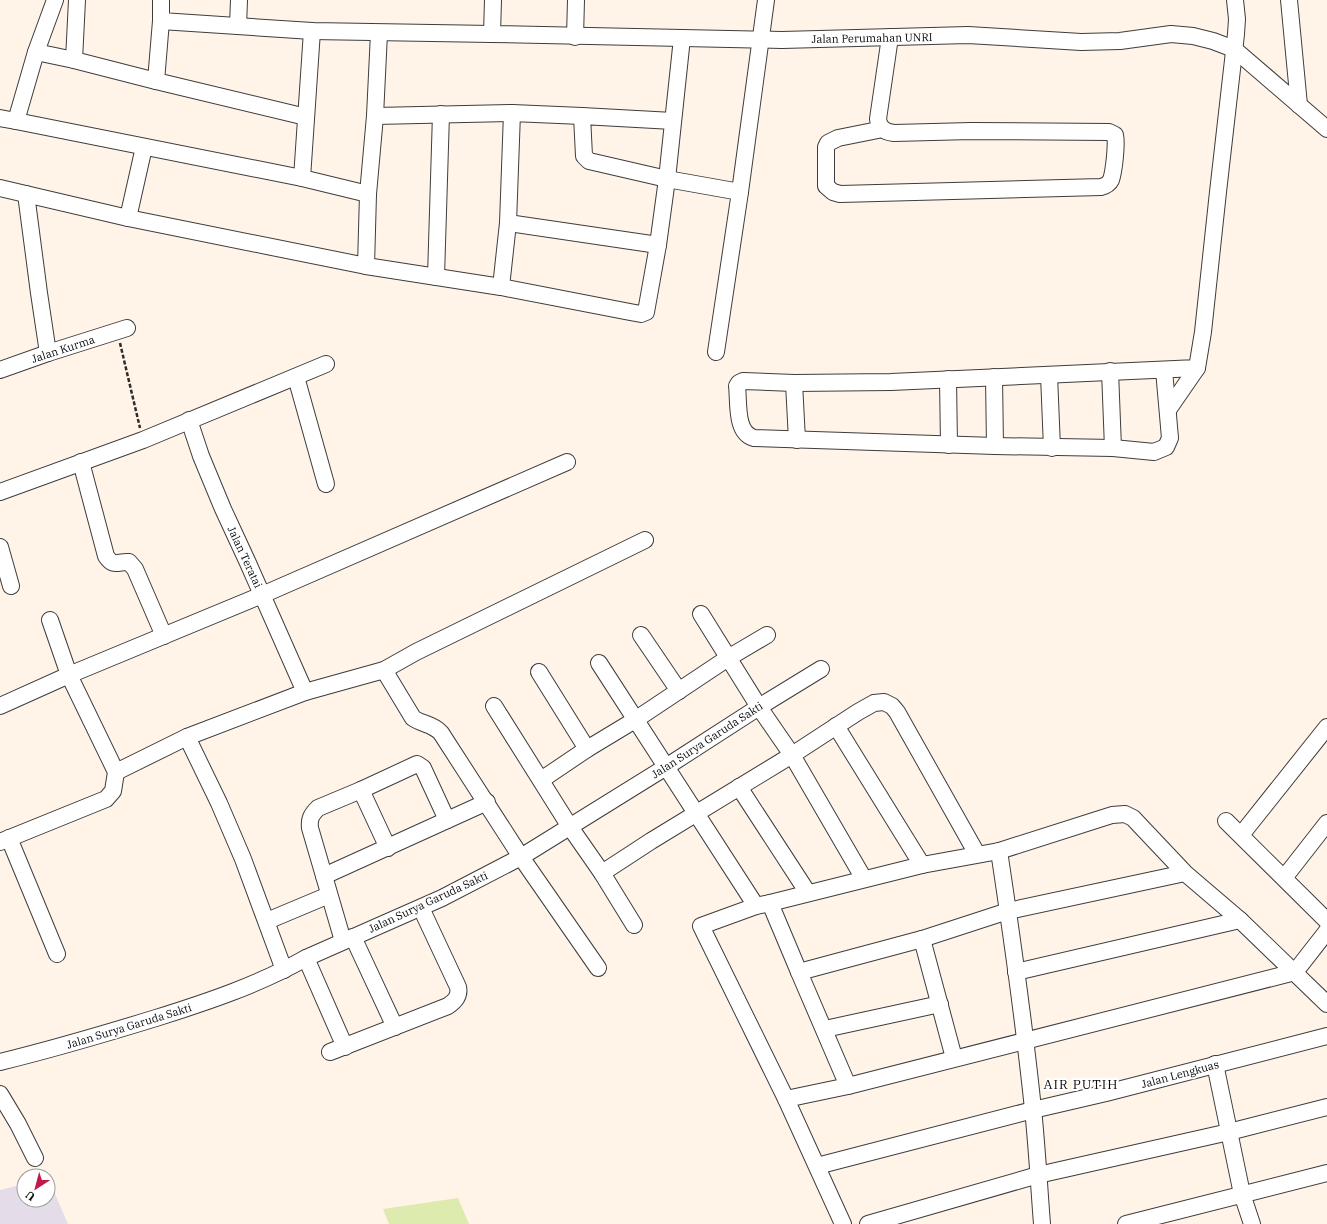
<svg xmlns="http://www.w3.org/2000/svg" width="1327" height="1224" viewBox="0 0 1327 1224" font-family="'IBM Plex Serif',serif">
	<style>
		.industrial { fill: #e5dcea }
		.green { fill: #ddebae }
		.lines { fill: none; stroke-linecap: round; stroke-linejoin: round }
		.minor-casing { stroke: #3d3d3d; stroke-width: 18 }
		.path { stroke: #2c2c2c; stroke-width: 2.5; stroke-dasharray: 4 2; stroke-linecap: butt }
		.minor { stroke: #fff; stroke-width: 16 }
		.labels { text-anchor: middle; stroke-width: 4; stroke-linejoin: round; paint-order: stroke }
		.street-label { font-size: 11px; fill: #0a0a0a; stroke: #fff }
		.quarter-label { font-size: 13px; letter-spacing: 1px; fill: #0a0a0a; stroke: #fff }
	</style>
	<rect width="100%" height="100%" fill="#fff4e7"/>
	<polygon class="industrial" points="48,1178 68,1224 0,1224 0,1190 24,1184 24,1200 48,1200"/>
	<polygon class="green" points="458,1198 469,1224 389,1224 383,1209"/>
	<g class="lines">
		<g class="minor-casing">
			<g id="minor">
				<polyline points="55,0 36,52 16,121 302,178 368,194"/>
				<polyline points="77,0 74,60 156,81"/>
				<polyline points="161,0 161,21 312,31 492,34"/>
				<polyline points="493,0 492,34 782,40 968,35 1081,42 1120,41 1171,34 1193,36 1213,41 1234,49 1327,129"/>
				<polyline points="1289,0 1299,105"/>
				<polyline points="161,21 156,81 306,117"/>
				<polyline points="238,26 239,0"/>
				<polyline points="575,37 576,0"/>
				<polyline points="36,52 74,60"/>
				<polyline points="375,116 512,113"/>
				<polyline points="0,118 16,121"/>
				<polyline points="673,121 582,116 584,156 589,161 667,179 740,192 766,0"/>
				<path d="M883,129L838,138L828,143L826,147V186L833,192L840,194L1101,187C1105,186 1109,184 1111,180C1114,171 1117,144 1115,135L1109,132L971,131L894,133C885,132 879,128 878,119L890,37"/>
				<polyline points="302,178 312,31"/>
				<polyline points="0,188 128,218 366,266 368,194 375,116 379,33"/>
				<polyline points="26,194 39,293 48,353"/>
				<polyline points="128,218 144,147"/>
				<polyline points="508,223 658,245"/>
				<polyline points="366,266 501,287 630,312 641,314 646,312 658,245 667,179 682,38"/>
				<polyline points="436,277 441,114"/>
				<polyline points="501,287 508,223 512,113 582,116"/>
				<polyline points="716,352 740,192"/>
				<polyline points="0,370 48,353 127,328"/>
				<path d="M1164,370L1170,438L1166,447L1154,452L1113,448L995,446L754,438C735,433 739,402 737,386L739,383L743,381L794,383L891,382L1197,368L1203,332L1218,192L1236,34L1237,19L1235,0"/>
				<polyline points="1110,371 1113,448"/>
				<polyline points="1049,375 1052,448"/>
				<polyline points="296,377 326,484"/>
				<polyline points="994,377 995,446"/>
				<polyline points="948,379 949,445"/>
				<polyline points="794,383 797,440"/>
				<polyline points="1168,410 1197,368"/>
				<polyline points="189,420 201,456 223,509 248,563 305,692"/>
				<path d="M81,462L106,556C114,568 118,561 129,562L135,569L164,636"/>
				<polyline points="0,492 143,440 326,364"/>
				<polyline points="0,547 11,586"/>
				<polyline points="701,614 759,707 792,755 864,879"/>
				<polyline points="641,635 679,691"/>
				<polyline points="599,663 756,906"/>
				<path d="M384,670L413,718C423,725 432,723 441,733L521,857L598,968"/>
				<polyline points="539,672 587,749"/>
				<polyline points="0,706 69,675 262,595 567,462"/>
				<polyline points="494,706 570,827 602,873 634,925"/>
				<polyline points="836,726 922,865"/>
				<polyline points="187,737 219,803 243,859 284,970"/>
				<polyline points="116,772 187,737 305,692 384,670 416,652 645,540"/>
				<polyline points="541,780 587,749 635,720 728,658 767,635"/>
				<polyline points="739,787 808,893"/>
				<polyline points="361,790 388,848"/>
				<polyline points="1226,821 1327,921"/>
				<polyline points="1241,835 1327,727"/>
				<polyline points="9,838 57,954"/>
				<polyline points="0,842 106,799 113,791 116,772 69,675 50,620"/>
				<path d="M999,851C1012,937 1024,1023 1033,1109C1037,1147 1039,1186 1042,1224"/>
				<polyline points="602,873 651,841 792,755 858,712 874,703 884,702 892,706 897,712 977,854"/>
				<polyline points="1185,873 1008,911 922,939 799,972 770,903 922,865 999,851 1112,815 1125,814 1133,818 1185,873 1240,920 1327,1004"/>
				<polyline points="324,876 487,802"/>
				<polyline points="1284,878 1327,823"/>
				<polyline points="770,903 756,906 701,926 786,1099 843,1224"/>
				<polyline points="267,921 329,895"/>
				<polyline points="353,937 395,1027"/>
				<polyline points="922,939 954,1058"/>
				<path d="M343,941L310,828C309,819 311,815 318,808L361,790L417,764L423,768L447,820"/>
				<polyline points="306,958 345,1047"/>
				<polyline points="799,972 848,1086"/>
				<polyline points="1016,972 1240,920"/>
				<polyline points="825,1029 940,1004"/>
				<path d="M330,1052L448,1006C455,1001 460,996 458,987L421,908"/>
				<path d="M0,1062C53,1049 104,1034 156,1018C207,1002 258,985 306,958L442,898L521,857L666,767L759,707L821,669"/>
				<polyline points="1215,1064 1242,1194 1252,1224"/>
				<polyline points="0,1094 18,1124 35,1158"/>
				<polyline points="786,1099 848,1086 1295,972 1327,931"/>
				<polyline points="817,1166 1033,1110 1106,1093 1327,1036"/>
				<polyline points="868,1224 1038,1175 1229,1132 1327,1107"/>
				<polyline points="1126,1224 1327,1173"/>
			</g>
		</g>
		<polyline class="path" points="120,343 140,428"/>
		<use href="#minor" class="minor"/>
	</g>
	<g class="labels">
		<g class="street-label">
			<text transform="translate(872 38) rotate(-1)" y="4">Jalan Perumahan UNRI</text>
			<text transform="translate(63 349) rotate(-18)" y="4">Jalan Kurma</text>
			<text transform="translate(245 557) rotate(65)" y="4">Jalan Teratai</text>
			<text transform="translate(707 740) rotate(-33)" y="4">Jalan Surya Garuda Sakti</text>
			<text transform="translate(428 902) rotate(-25)" y="4">Jalan Surya Garuda Sakti</text>
			<text transform="translate(129 1026) rotate(-17)" y="4">Jalan Surya Garuda Sakti</text>
			<text transform="translate(1180 1074) rotate(-15)" y="4">Jalan Lengkuas</text>
		</g>
		<g class="quarter-label">
			<text x="1081" y="1089">AIR PUTIH</text>
		</g>
	</g>
	<g transform="translate(36 1188) rotate(216)"><circle r="19" fill="#ffffff" stroke="#9d9d9d"/>
	<path d="M0-3L7 15L0 10L-7 15Z" fill="#c2194a"/>
	<text y="-6" font-size="11" font-weight="bold" text-anchor="middle" fill="#0a0a0a">U</text>
	</g>
</svg>
